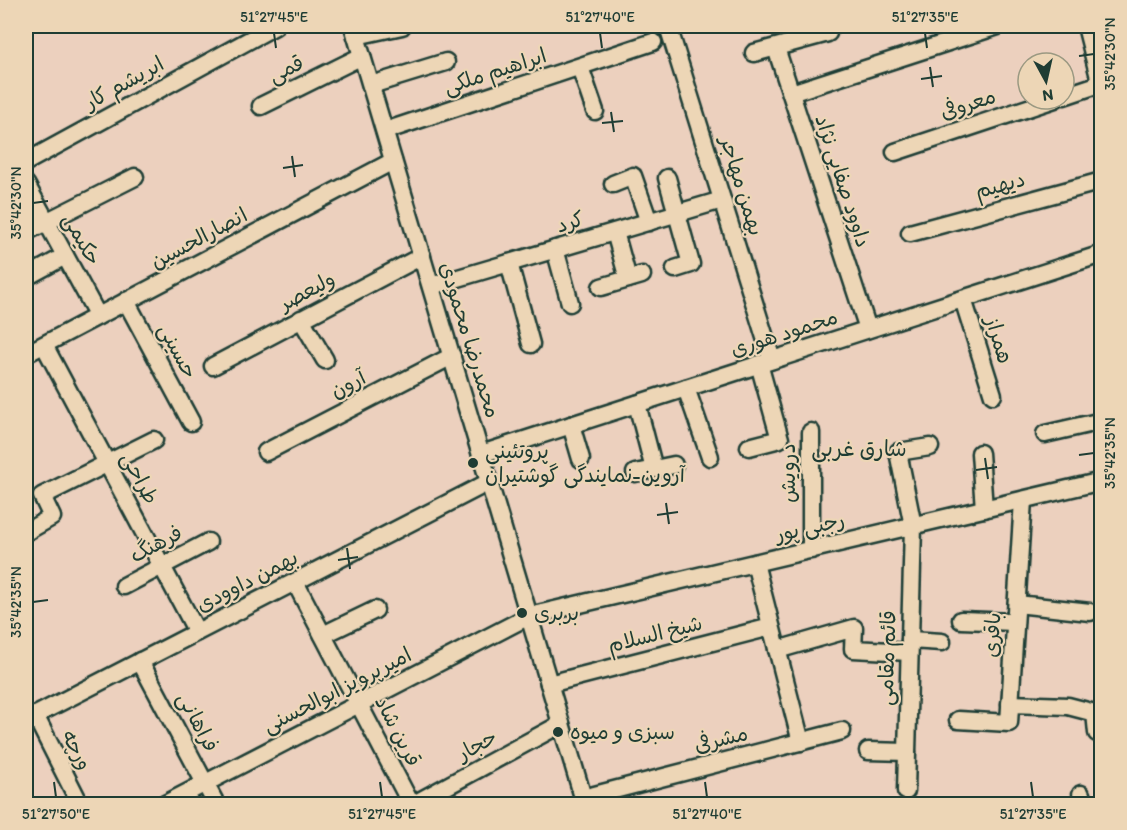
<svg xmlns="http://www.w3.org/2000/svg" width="1127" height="830" viewBox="0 0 1127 830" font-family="Itim,'Playpen Sans Arabic',sans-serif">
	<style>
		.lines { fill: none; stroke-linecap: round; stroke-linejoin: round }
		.minor-casing { stroke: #1f3d34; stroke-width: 21 }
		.minor { stroke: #edd6b6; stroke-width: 16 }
		.ticks { fill: none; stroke: #1f3d34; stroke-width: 2 }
		.poi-dot { fill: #1f3d34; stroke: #edd6b6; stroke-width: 2 }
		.labels { text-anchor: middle; stroke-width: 4.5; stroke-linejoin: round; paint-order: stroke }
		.street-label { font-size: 21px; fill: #1f3d34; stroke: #edd6b6 }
		.poi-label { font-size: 21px; fill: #1f3d34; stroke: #edd6b6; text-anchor: start }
		.neighbourhood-label { font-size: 22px; fill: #1f3d34; stroke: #edd6b6 }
		.neatline { fill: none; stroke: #1f3d34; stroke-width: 2 }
		.ticks-label { font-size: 15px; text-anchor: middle; fill: #1f3d34 }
	</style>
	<rect width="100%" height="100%" fill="#ecd0be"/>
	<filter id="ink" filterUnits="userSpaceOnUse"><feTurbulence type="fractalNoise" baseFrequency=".0167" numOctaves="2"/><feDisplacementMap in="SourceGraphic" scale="12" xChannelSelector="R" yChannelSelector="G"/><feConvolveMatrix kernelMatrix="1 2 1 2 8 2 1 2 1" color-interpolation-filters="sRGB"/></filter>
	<g filter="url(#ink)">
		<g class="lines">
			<g class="minor-casing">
				<g id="minor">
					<polyline points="353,26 585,804"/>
					<polyline points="668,26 772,360"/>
					<polyline points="1086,26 1102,89"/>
					<polyline points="356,36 402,26"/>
					<polyline points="776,48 868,329"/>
					<polyline points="754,53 828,33"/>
					<polyline points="580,67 595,111"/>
					<polyline points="371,85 446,62"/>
					<polyline points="791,93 998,26"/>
					<polyline points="1064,96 1100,84"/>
					<polyline points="261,106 362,56"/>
					<polyline points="385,131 653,42"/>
					<polyline points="895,152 1055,99"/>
					<polyline points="26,162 275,26"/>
					<polyline points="667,178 691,264 675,269"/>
					<polyline points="26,184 98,316"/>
					<polyline points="613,184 633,176 649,222"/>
					<polyline points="26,232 135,177"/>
					<polyline points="615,232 628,279"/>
					<polyline points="910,233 1102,181"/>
					<polyline points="555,249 570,303"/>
					<polyline points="509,263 531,344"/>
					<polyline points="32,274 65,256"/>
					<polyline points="431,286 722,200"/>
					<polyline points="601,287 642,275"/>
					<polyline points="963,299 993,395"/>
					<polyline points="126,301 191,422"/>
					<polyline points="301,319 325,360"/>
					<polyline points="44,345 197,632"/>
					<polyline points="26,354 393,161"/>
					<polyline points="213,366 422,256"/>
					<polyline points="686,388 710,457"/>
					<polyline points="637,404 654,469"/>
					<polyline points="571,425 581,459"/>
					<polyline points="811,432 811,550"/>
					<polyline points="1045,434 1102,421"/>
					<polyline points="749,447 780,439 759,364"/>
					<polyline points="266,452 452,356"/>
					<polyline points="980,453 984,509"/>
					<polyline points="481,454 1102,254"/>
					<polyline points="635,473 674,465"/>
					<polyline points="26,532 52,517 42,496 154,440"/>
					<polyline points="755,563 801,742"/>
					<polyline points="295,582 411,804"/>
					<polyline points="124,586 208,542"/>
					<polyline points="1017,604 1090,612"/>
					<polyline points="961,620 1015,622"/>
					<polyline points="323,635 375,610"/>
					<polyline points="910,640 942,642"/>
					<polyline points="777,650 854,628 853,649 909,652"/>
					<polyline points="140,661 216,804"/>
					<polyline points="549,684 771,627"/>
					<polyline points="1010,704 1068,706 1095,713 1097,733 1102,733"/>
					<polyline points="35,715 80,804"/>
					<polyline points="26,720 489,482"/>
					<polyline points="958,720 1009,723 1023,500"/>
					<polyline points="868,751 907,752"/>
					<polyline points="906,791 913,526 898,452 930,447"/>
					<polyline points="1081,794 1083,804"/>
					<polyline points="583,798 842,731"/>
					<polyline points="165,804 529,616 1102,481"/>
					<polyline points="414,804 561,724"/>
				</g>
			</g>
			<use href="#minor" class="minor"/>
		</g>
	</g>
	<path class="ticks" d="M274,33L276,48M600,33L602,48M925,33L927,48M1079,56L1094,54M930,67L933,87M921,79L942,76M611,112L614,132M602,123L623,121M292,156L295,177M283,168L303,165M33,203L48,201M1079,455L1094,453M985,458L988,479M976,470L997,467M666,503L669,524M657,515L678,512M347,548L350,569M338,560L358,557M33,602L48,600M54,782L56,797M380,782L382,797M705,782L707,797M1031,782L1033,797"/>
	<g class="poi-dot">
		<circle cx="473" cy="463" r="6"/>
		<circle cx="522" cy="613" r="6"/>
		<circle cx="558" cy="732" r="6"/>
	</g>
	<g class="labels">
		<g class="street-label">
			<text transform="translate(286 69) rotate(-26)" y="7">قمی</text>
			<text transform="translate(495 71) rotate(-18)" y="7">ابراهیم ملکی</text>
			<text transform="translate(124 83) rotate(-29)" y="7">ابریشم کار</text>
			<text transform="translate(968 104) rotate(-18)" y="7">معروفی</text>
			<text transform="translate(843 181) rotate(72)" y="7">داوود صفایی نژاد</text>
			<text transform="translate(1000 185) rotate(-15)" y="7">دیهیم</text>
			<text transform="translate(742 186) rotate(73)" y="7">بهمن مهاجر</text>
			<text transform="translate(570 222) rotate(-17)" y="7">کرد</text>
			<text transform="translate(199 238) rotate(-28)" y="7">انصارالحسین</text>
			<text transform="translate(82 239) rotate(61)" y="7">حکیمی</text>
			<text transform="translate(307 291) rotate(-28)" y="7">ولیعصر</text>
			<text transform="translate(784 333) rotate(-18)" y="7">محمود هوری</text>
			<text transform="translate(470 340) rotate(73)" y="7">محمدرضا محمودی</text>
			<text transform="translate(999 340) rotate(73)" y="7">همراز</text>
			<text transform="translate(178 351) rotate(62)" y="7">حسینی</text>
			<text transform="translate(348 384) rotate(-27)" y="7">آرون</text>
			<text transform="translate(788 473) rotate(-90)" y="7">درویش</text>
			<text transform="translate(140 478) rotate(62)" y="7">طراحی</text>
			<text transform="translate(810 527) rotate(-13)" y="7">رجبی پور</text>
			<text transform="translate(156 544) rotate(-28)" y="7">فرهنگ</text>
			<text transform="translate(247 581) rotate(-27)" y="7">بهمن داوودی</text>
			<text transform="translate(655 634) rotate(-14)" y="7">شیخ السلام</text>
			<text transform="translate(992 635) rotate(-86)" y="7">باقری</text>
			<text transform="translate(887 658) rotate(-88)" y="7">قائم مقامی</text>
			<text transform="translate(337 690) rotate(-27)" y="7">امیرپرویز ابوالحسنی</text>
			<text transform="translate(198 722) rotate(62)" y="7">فراهانی</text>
			<text transform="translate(398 731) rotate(63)" y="7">قرین شاد</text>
			<text transform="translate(721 739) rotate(-14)" y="7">مشرفی</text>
			<text transform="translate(477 745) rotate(-29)" y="7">حجار</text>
			<text transform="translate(77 750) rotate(63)" y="7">ورچه</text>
		</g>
		<g class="poi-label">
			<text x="485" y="458">پروتئینی<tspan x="485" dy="24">آروین-نمایندگی گوشتیران</tspan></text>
			<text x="534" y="620">بربری</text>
			<text x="570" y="739">سبزی و میوه</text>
		</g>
		<g class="neighbourhood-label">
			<text x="859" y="456">شارق غربی</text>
		</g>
	</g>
	<rect width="1127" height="830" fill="none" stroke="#edd6b6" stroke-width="66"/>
	<g transform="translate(1046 81) rotate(172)"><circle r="28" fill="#edd6b6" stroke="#9b9982" stroke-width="1.5"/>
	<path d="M0-4.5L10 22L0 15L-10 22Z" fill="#1f3d34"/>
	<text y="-9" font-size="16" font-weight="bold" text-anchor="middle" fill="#1f3d34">N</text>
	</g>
	<rect x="33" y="33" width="1061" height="764" class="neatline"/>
	<g class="ticks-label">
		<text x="274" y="22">51°27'45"E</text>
		<text x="600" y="22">51°27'40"E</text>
		<text x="925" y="22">51°27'35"E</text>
		<text transform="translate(1110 54) rotate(-90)" y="5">35°42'30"N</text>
		<text transform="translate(16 203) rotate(-90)" y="5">35°42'30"N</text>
		<text transform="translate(1110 453) rotate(-90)" y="5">35°42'35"N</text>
		<text transform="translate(16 602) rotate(-90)" y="5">35°42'35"N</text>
		<text x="56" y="819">51°27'50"E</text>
		<text x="382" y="819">51°27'45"E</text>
		<text x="707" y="819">51°27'40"E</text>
		<text x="1033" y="819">51°27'35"E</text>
	</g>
</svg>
